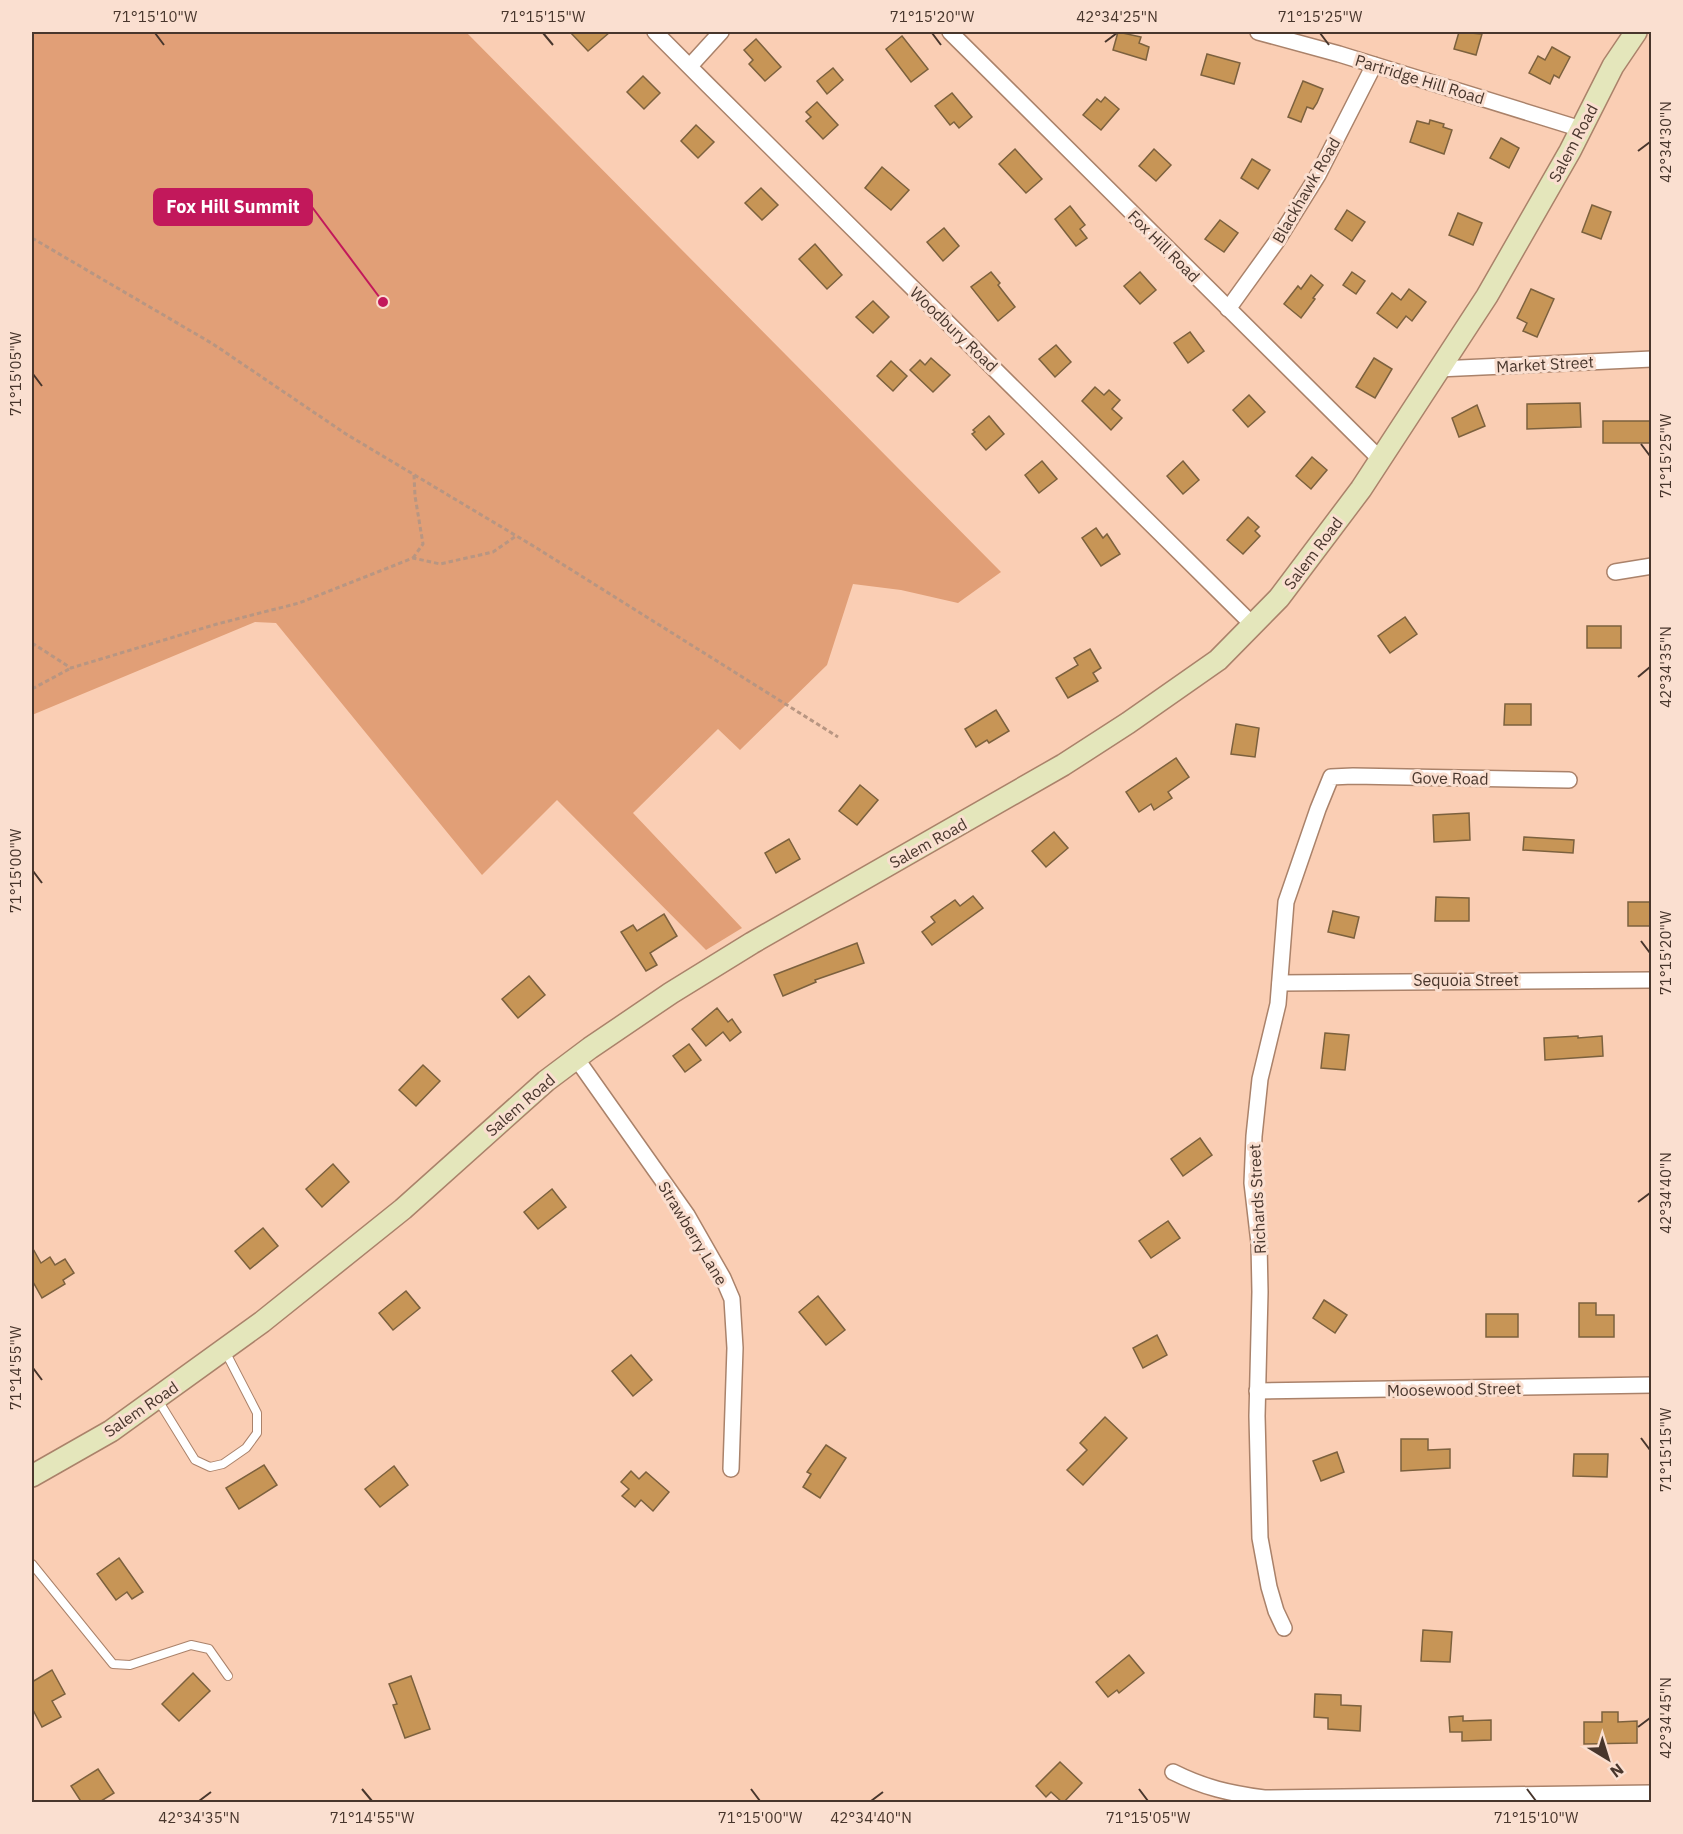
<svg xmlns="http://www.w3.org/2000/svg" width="1683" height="1834" viewBox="0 0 1683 1834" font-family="'IBM Plex Sans',sans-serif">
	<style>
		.green { fill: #e19f77 }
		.building { fill: #c79556; stroke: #7c613e; stroke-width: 1.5 }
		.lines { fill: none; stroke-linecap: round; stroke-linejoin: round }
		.service-casing { stroke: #aa826a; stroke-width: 10 }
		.minor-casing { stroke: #aa826a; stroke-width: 18 }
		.secondary-casing { stroke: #aa826a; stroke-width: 24 }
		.path { stroke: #b89682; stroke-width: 3; stroke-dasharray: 4.5 3; stroke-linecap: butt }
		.service { stroke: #fff; stroke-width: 8 }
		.minor { stroke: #fff; stroke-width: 15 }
		.secondary { stroke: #e4e6bb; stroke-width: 21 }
		.ticks { fill: none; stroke: #48362c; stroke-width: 2 }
		.labels { text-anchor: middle; stroke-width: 6; stroke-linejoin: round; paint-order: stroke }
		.street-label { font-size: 16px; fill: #48362c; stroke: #fadfd0 }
		.leader { fill: none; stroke: #c2185b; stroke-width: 2 }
		.callout-dot { fill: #c2185b; stroke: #fadfd0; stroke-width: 2 }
		.callout { fill: #c2185b; stroke: #c2185b; stroke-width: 2 }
		.callout-label { font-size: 18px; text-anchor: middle; font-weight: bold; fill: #fff }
		.neatline { fill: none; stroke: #48362c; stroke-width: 2 }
		.ticks-label { font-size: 15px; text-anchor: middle; fill: #48362c }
	</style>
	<rect width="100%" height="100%" fill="#faceb4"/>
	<polygon class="green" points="32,32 466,32 1001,572 958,603 901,590 853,584 827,665 740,750 718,729 633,813 742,928 706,950 557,800 482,875 276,623 255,622 32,715"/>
	<g class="building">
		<polygon points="570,32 610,32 588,51"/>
		<polygon points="1118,32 1141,37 1139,43 1149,47 1146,60 1113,50"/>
		<polygon points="1459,32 1482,34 1476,55 1454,49"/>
		<polygon points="902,36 928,69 911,82 886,49"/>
		<polygon points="756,39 781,67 765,81 749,64 753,60 744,50"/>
		<polygon points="1552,47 1570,57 1559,78 1554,75 1550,84 1529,73 1538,56 1545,60"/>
		<polygon points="1207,54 1240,63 1234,84 1201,75"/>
		<polygon points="833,68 843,80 827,94 817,81"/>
		<polygon points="643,76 660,93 644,109 627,92"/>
		<polygon points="1303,81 1323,89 1317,103 1313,109 1307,107 1301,122 1288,117"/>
		<polygon points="952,93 972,117 959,128 954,122 950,125 935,106"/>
		<polygon points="1105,97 1119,109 1101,130 1083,115 1097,99 1101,102"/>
		<polygon points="817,102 838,125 823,139 806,121 811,117 806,112"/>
		<polygon points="1430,120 1444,124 1443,127 1452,130 1444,154 1410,142 1417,121 1429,124"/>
		<polygon points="696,125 714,142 698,158 681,141"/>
		<polygon points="1501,138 1519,148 1509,168 1490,158"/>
		<polygon points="1015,149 1042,179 1026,193 999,164"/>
		<polygon points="1154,149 1171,165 1156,181 1139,166"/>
		<polygon points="1252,159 1270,170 1258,189 1241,178"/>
		<polygon points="882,167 909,190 891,210 865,188"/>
		<polygon points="761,188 778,205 762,220 745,203"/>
		<polygon points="1592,205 1611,212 1601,239 1582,232"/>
		<polygon points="1070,206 1085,225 1080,229 1087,238 1076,246 1055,219"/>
		<polygon points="1347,210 1365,222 1352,241 1335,229"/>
		<polygon points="1458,213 1482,223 1473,245 1449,235"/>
		<polygon points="1220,220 1238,233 1224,252 1205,239"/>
		<polygon points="944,228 959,246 943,261 927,242"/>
		<polygon points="815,244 842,275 827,289 799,259"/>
		<polygon points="991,272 1000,283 998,285 1015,307 998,321 971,287"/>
		<polygon points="1140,272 1156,290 1140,304 1124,286"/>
		<polygon points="1352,272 1365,281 1356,294 1343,285"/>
		<polygon points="1311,275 1323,285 1313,298 1315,299 1301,318 1284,304 1298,286 1301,289"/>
		<polygon points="1409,289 1426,302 1412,321 1406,316 1397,328 1377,313 1392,293 1401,300"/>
		<polygon points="1531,289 1554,299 1537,337 1523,331 1527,323 1517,318"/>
		<polygon points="873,301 889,317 873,333 856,317"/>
		<polygon points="1190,332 1204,351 1188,363 1174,343"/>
		<polygon points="1056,345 1071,362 1055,377 1039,359"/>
		<polygon points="931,358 950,375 933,392 910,370 920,360 925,365"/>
		<polygon points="1374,358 1392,369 1375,398 1356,387"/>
		<polygon points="891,361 907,376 893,391 877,376"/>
		<polygon points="1095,387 1104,395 1109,390 1120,400 1112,409 1122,418 1111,430 1082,401"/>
		<polygon points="1249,395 1265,412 1248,427 1233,410"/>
		<polygon points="1580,403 1581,427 1527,429 1527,404"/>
		<polygon points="1477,405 1485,426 1459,437 1452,418"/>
		<polygon points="989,416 1004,434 986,450 972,434 975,432 973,430"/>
		<rect x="1603" y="421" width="49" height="22"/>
		<polygon points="1312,457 1327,470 1311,489 1296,476"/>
		<polygon points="1042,461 1057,479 1039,493 1025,475"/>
		<polygon points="1183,461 1199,480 1183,494 1167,476"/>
		<polygon points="1248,517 1259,527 1255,531 1260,536 1243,554 1227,540"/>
		<polygon points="1096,528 1103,538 1107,534 1120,554 1101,566 1082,538"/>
		<polygon points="1405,617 1417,634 1390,653 1378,636"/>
		<rect x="1587" y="626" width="34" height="22"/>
		<polygon points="1090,649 1101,668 1093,673 1098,681 1068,698 1056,678 1078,665 1074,658"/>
		<polygon points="1505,704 1531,704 1531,725 1504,725"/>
		<polygon points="996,710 1009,731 989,743 987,740 976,747 965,729"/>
		<polygon points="1236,724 1259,728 1255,757 1231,754"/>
		<polygon points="1176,758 1189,777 1168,792 1172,798 1154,810 1151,804 1139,812 1126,792"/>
		<polygon points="860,785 878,800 857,825 839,811"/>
		<polygon points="1469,813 1470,840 1434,842 1433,815"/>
		<polygon points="1054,832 1068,848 1046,867 1032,851"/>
		<polygon points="1524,837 1574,840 1573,853 1523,850"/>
		<polygon points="789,839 800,859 776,873 765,853"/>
		<polygon points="973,896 983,908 932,945 922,932 935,922 931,917 955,900 960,906"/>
		<polygon points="1436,897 1469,898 1469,921 1435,921"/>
		<rect x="1628" y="902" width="24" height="24"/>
		<polygon points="1333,911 1359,917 1354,938 1328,932"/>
		<polygon points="664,914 677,936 650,953 657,965 646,971 621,932 633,925 637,931"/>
		<polygon points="857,943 864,963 815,980 816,982 783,996 774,975"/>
		<polygon points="529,976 545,995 518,1018 502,999"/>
		<polygon points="717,1008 728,1022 732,1019 741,1032 730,1041 723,1032 706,1046 692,1029"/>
		<polygon points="1325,1033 1349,1035 1345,1070 1321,1068"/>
		<polygon points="1578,1036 1578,1038 1602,1036 1603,1056 1545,1060 1544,1038"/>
		<polygon points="689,1044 701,1060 685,1072 673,1056"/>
		<polygon points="423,1065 440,1081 416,1106 399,1090"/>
		<polygon points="1200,1138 1212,1155 1183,1176 1171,1159"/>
		<polygon points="333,1164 349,1182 322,1207 306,1189"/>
		<polygon points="552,1189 566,1207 538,1229 524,1212"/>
		<polygon points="1168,1221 1180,1238 1151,1258 1139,1241"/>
		<polygon points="263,1228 278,1246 250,1269 235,1251"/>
		<polygon points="32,1247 41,1263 50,1257 55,1265 65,1259 74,1273 63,1280 65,1284 42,1298 32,1280"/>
		<polygon points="406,1291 420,1308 393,1330 379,1313"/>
		<polygon points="818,1296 845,1330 826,1345 799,1312"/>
		<polygon points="1324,1300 1347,1315 1335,1333 1313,1318"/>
		<polygon points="1579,1303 1596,1303 1596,1315 1614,1315 1614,1337 1579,1337"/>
		<rect x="1486" y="1314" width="32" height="23"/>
		<polygon points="1157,1335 1167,1355 1143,1368 1133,1348"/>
		<polygon points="631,1355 652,1380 633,1396 612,1371"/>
		<polygon points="1105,1417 1127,1438 1083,1485 1067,1470 1087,1450 1080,1443"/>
		<polygon points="1401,1439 1428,1439 1428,1450 1450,1449 1450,1468 1401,1471"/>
		<polygon points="826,1445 846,1458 820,1498 803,1487 811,1474 807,1472"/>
		<polygon points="1337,1452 1344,1472 1321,1481 1313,1461"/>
		<polygon points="1574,1454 1608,1454 1607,1477 1573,1476"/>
		<polygon points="264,1465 277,1485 239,1509 226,1488"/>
		<polygon points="394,1466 408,1485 380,1507 365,1489"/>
		<polygon points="631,1471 639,1479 646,1472 669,1492 653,1511 641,1500 635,1507 622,1496 629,1489 621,1482"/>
		<polygon points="119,1558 143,1592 132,1599 127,1592 116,1600 97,1574"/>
		<polygon points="1423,1630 1452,1632 1450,1662 1421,1661"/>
		<polygon points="1129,1655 1144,1673 1119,1693 1117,1690 1108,1697 1096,1682"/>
		<polygon points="52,1670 65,1694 52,1701 61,1717 42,1727 32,1708 32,1682"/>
		<polygon points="193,1673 210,1691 179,1721 162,1704"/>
		<polygon points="411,1676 430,1729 405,1738 393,1705 397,1704 389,1684"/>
		<polygon points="1315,1694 1341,1695 1341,1705 1361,1706 1360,1731 1328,1729 1328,1718 1314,1717"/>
		<polygon points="1602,1712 1618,1712 1618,1722 1637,1721 1637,1743 1584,1744 1584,1722 1602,1722"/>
		<polygon points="1463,1716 1463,1721 1491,1720 1491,1740 1462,1741 1462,1732 1450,1732 1449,1717"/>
		<polygon points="1060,1762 1082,1783 1063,1803 1051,1792 1046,1797 1036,1786"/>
		<polygon points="98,1769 114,1793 98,1803 82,1803 71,1786"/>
	</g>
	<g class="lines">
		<g class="service-casing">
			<g id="service">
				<polyline points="158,1400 195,1460 210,1467 223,1464 246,1448 257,1433 257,1413 225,1351"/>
				<polyline points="32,1564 113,1664 130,1665 191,1645 209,1649 228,1676"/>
			</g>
		</g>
		<g class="minor-casing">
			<g id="minor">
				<path d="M655,32C853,231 1054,427 1253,625"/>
				<polyline points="950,32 1380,459"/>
				<polyline points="1258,32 1339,54 1581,129"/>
				<polyline points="690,66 721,32"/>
				<polyline points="1228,309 1277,241 1318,175 1374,65"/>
				<polyline points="1438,369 1652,359"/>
				<polyline points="1615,572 1652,566"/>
				<polyline points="1280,983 1652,980"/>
				<polyline points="576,1058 687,1215 723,1278 732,1299 735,1348 731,1469"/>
				<polyline points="1257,1391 1652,1385"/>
				<polyline points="1284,1628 1276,1611 1269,1587 1260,1538 1257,1416 1260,1292 1259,1243 1252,1183 1254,1136 1260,1079 1278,1004 1286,902 1318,809 1331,777 1353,776 1569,780"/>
				<path d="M1173,1772C1205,1788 1229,1793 1264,1798L1652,1793"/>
			</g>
		</g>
		<g class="secondary-casing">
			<polyline id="secondary" points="32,1476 111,1431 262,1322 403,1209 546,1081 590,1048 671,993 752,943 1063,765 1128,723 1218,660 1279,598 1361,489 1487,296 1570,151 1613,66 1636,32"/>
		</g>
		<g class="path">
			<polyline points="32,238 213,344 346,434 535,547 838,737"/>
			<polyline points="413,558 423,544 415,496 414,475"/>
			<polyline points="32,643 71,668 217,624 299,603 413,558 440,564 493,552 516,536"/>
			<polyline points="32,689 71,668"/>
		</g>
		<use href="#service" class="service"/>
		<use href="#minor" class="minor"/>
		<use href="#secondary" class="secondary"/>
	</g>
	<path class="ticks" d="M155,33L164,45M543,33L553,45M932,33L941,45M1320,33L1329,45M1105,42L1117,33M1638,151L1650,142M33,374L42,386M1641,444L1650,456M1638,677L1650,667M33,871L42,883M1641,941L1650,953M1638,1202L1650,1193M33,1368L42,1380M1641,1438L1650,1450M1638,1727L1650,1718M362,1789L372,1801M751,1789L760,1801M1139,1789L1148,1801M1527,1789L1536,1801M199,1801L211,1792M871,1801L883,1792"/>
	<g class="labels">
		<g class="street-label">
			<text transform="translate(1420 79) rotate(17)" y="6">Partridge Hill Road</text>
			<text transform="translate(1573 143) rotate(-62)" y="6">Salem Road</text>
			<text transform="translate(1306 190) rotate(-60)" y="6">Blackhawk Road</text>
			<text transform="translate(1164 246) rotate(45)" y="6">Fox Hill Road</text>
			<text transform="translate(954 329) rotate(44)" y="6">Woodbury Road</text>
			<text transform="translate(1545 364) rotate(-3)" y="6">Market Street</text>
			<text transform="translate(1313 553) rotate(-53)" y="6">Salem Road</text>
			<text transform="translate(1450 778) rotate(1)" y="6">Gove Road</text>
			<text transform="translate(928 843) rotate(-29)" y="6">Salem Road</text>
			<text x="1466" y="986">Sequoia Street</text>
			<text transform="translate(520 1105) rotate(-41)" y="6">Salem Road</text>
			<text transform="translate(1257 1199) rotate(-93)" y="6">Richards Street</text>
			<text transform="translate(693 1233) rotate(59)" y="6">Strawberry Lane</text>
			<text transform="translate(1454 1389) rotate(-1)" y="6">Moosewood Street</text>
			<text transform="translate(141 1409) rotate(-34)" y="6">Salem Road</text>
		</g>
	</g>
	<path class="leader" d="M383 302L312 207"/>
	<circle class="callout-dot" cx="383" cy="302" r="6"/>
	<rect class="callout" x="154" y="189" width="158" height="36" rx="6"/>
	<g class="callout-label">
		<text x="233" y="213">Fox Hill Summit</text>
	</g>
	<rect width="1683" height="1834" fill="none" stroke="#fadfd0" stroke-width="66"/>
	<g transform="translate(1608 1759) rotate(142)" stroke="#fadfd0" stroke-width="4.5" paint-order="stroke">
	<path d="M0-4.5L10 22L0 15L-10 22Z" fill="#48362c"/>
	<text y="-9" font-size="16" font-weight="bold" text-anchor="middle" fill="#48362c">N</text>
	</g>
	<rect x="33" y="33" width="1617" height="1768" class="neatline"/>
	<g class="ticks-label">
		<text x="155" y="22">71°15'10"W</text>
		<text x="543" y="22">71°15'15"W</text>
		<text x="932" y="22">71°15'20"W</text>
		<text x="1117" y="22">42°34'25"N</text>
		<text x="1320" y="22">71°15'25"W</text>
		<text transform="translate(1666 142) rotate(-90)" y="5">42°34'30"N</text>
		<text transform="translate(16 374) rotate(-90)" y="5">71°15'05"W</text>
		<text transform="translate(1666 456) rotate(-90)" y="5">71°15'25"W</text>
		<text transform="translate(1666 667) rotate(-90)" y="5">42°34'35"N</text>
		<text transform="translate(16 871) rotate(-90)" y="5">71°15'00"W</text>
		<text transform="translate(1666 953) rotate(-90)" y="5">71°15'20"W</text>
		<text transform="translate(1666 1193) rotate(-90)" y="5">42°34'40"N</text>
		<text transform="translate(16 1368) rotate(-90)" y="5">71°14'55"W</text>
		<text transform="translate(1666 1450) rotate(-90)" y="5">71°15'15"W</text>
		<text transform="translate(1666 1718) rotate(-90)" y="5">42°34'45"N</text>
		<text x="199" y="1823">42°34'35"N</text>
		<text x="372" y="1823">71°14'55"W</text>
		<text x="760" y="1823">71°15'00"W</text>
		<text x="871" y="1823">42°34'40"N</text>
		<text x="1148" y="1823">71°15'05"W</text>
		<text x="1536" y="1823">71°15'10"W</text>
	</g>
</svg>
